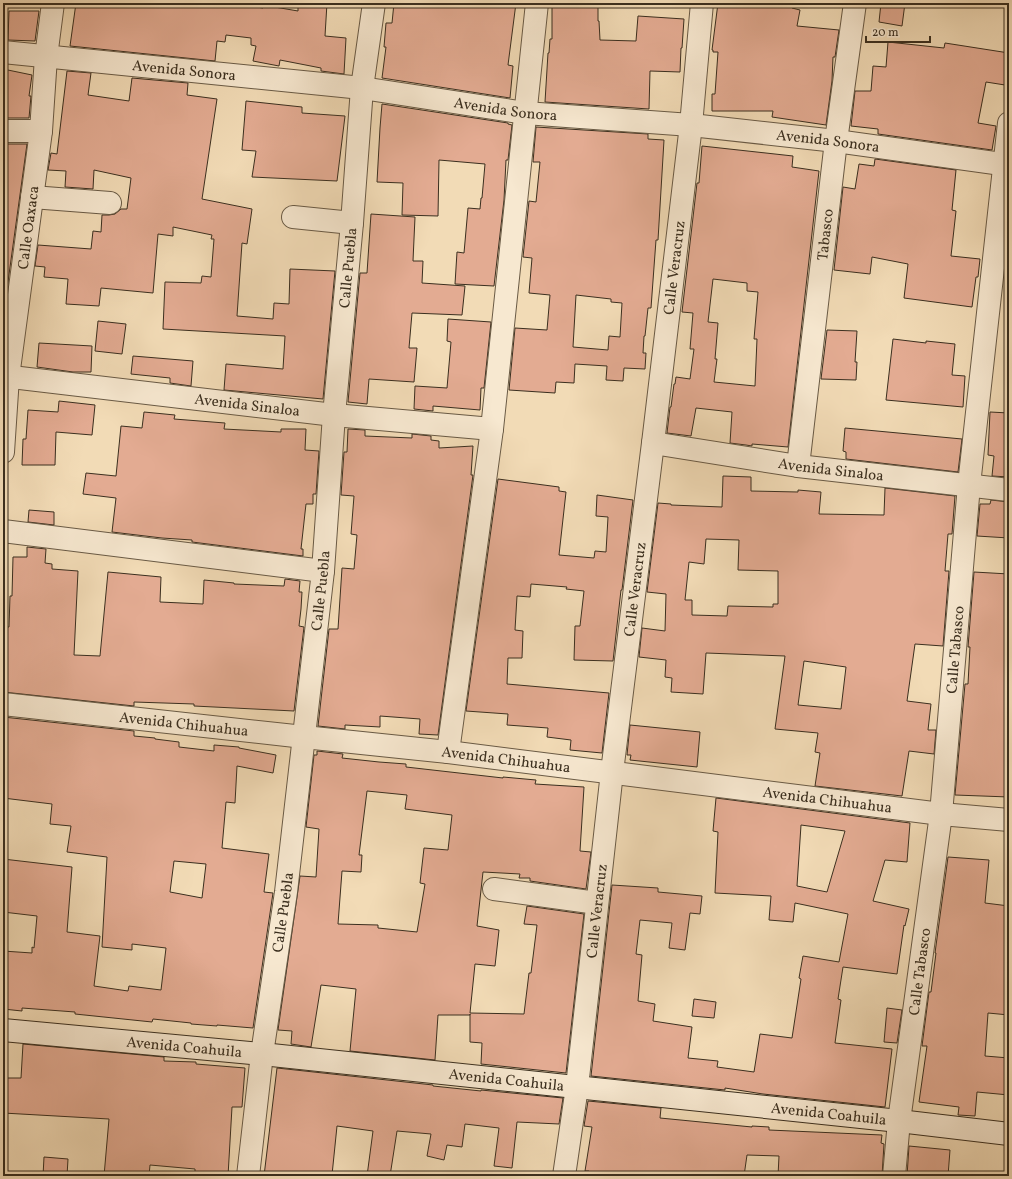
<svg xmlns="http://www.w3.org/2000/svg" width="1012" height="1179" viewBox="0 0 1012 1179" font-family="Vollkorn,serif">
	<style>
		.building { fill: #e3ab92; stroke: #3b2f1f; fill-rule: evenodd }
		.lines { fill: none; stroke-linecap: round; stroke-linejoin: round }
		.street-casing { stroke: #695a45; stroke-width: 24 }
		.secondary-casing { stroke: #3b2f1f; stroke-width: 24 }
		.street { stroke: #f7e8d0; stroke-width: 22 }
		.secondary { stroke: #f7e8d0; stroke-width: 22 }
		.labels { text-anchor: middle; stroke-width: 3.5; stroke-linejoin: round; paint-order: stroke }
		.street-label { font-size: 15px; fill: #3b2f1f; stroke: #f7e8d0 }
	</style>
	<rect width="100%" height="100%" fill="#f2dbb6"/>
	<filter id="stains"><feTurbulence type="fractalNoise" baseFrequency=".005" numOctaves="4"/><feColorMatrix values="0 0 0 0 .2 0 0 0 0 .09 0 0 0 0 .02 0 0 0 .5 -.17"/></filter>
	<radialGradient id="worn" r=".72"><stop offset=".6" stop-color="#630" stop-opacity="0"/><stop offset="1" stop-color="#630" stop-opacity=".3"/></radialGradient>
	<g class="building">
		<polygon points="76,3 228,3 263,8 263,5 298,11 298,3 327,3 325,36 346,38 344,74 321,71 321,68 280,60 279,66 253,61 256,46 251,45 251,38 226,35 225,42 217,41 215,61 70,46"/>
		<polygon points="394,3 516,3 508,65 513,66 510,98 382,78 386,47 384,47 386,23 392,23"/>
		<polygon points="552,3 598,3 598,21 599,21 600,40 636,41 638,16 684,19 682,48 681,48 680,72 650,71 649,109 545,102 548,53 549,53 550,39 552,39"/>
		<polygon points="718,3 793,3 792,8 800,10 797,26 839,30 835,57 833,57 832,81 826,125 772,117 773,111 712,111 712,94 715,94 718,52 713,52 713,50 712,50"/>
		<polygon points="881,3 905,3 902,26 879,22"/>
		<polygon points="9,11 39,11 35,41 8,40"/>
		<polygon points="888,42 944,48 945,43 1009,53 1005,85 986,82 978,123 996,126 992,150 878,134 878,129 851,126 855,91 871,91 873,66 886,67"/>
		<polygon points="3,69 32,75 29,96 31,96 29,118 3,118"/>
		<polygon points="67,71 91,73 88,95 129,101 132,78 188,83 187,95 217,99 202,199 252,209 247,244 242,243 237,316 273,319 274,303 289,304 290,269 335,271 323,399 224,390 226,364 283,369 285,336 163,329 165,282 201,283 202,276 211,277 214,239 211,239 212,235 173,227 173,236 158,234 153,293 101,288 99,306 66,304 68,279 44,277 45,267 35,266 38,245 91,249 93,231 101,232 102,215 109,215 115,214 121,209 127,209 131,178 94,170 93,189 65,187 66,171 48,170 51,153 57,154"/>
		<polygon points="246,101 302,107 302,113 345,116 337,181 252,177 256,151 242,150"/>
		<polygon points="382,104 508,123 508,124 512,125 508,160 506,160 504,200 494,286 455,284 457,252 464,253 468,208 480,209 481,198 482,198 485,164 439,160 438,216 402,215 403,183 377,182 380,128"/>
		<path d="M536,127L648,134V139L664,140L658,240H656L651,308H648L645,336H644L643,353H646L645,369L624,368L623,381L606,380L607,366L575,364L574,383L556,382L555,393L509,390L515,328L547,330L550,295L529,293L532,258L523,257L529,201L536,202L540,162H533ZM576,295L611,299V302L622,303L620,337L609,336L608,350L573,347Z"/>
		<polygon points="3,144 27,144 7,289 3,289"/>
		<path d="M702,146L793,156L792,167L819,171L788,447L752,444V446L746,445L730,443L732,412L696,408L691,436L667,433L670,407H671L674,384H675L676,377L690,379L694,349H690L693,313L682,312L697,183H699ZM713,279L747,283V291L758,292L754,339H757L755,386L714,382L717,359H715L718,323L708,322Z"/>
		<polygon points="875,159 956,170 952,210 956,211 951,256 980,259 978,277 976,277 972,307 904,298 908,264 872,257 870,274 834,270 843,187 855,189 859,164 874,166"/>
		<polygon points="371,214 415,217 413,261 423,261 422,283 465,286 462,315 412,313 409,348 417,348 414,382 369,379 367,404 348,402 360,273 367,273"/>
		<polygon points="448,319 491,322 484,388 481,388 480,410 433,406 433,411 414,409 415,386 447,388 451,342 447,341"/>
		<polygon points="98,321 126,324 122,354 95,351"/>
		<polygon points="827,330 857,331 855,362 857,362 856,380 821,379"/>
		<polygon points="893,339 926,343 926,341 955,344 952,375 965,376 963,407 886,400"/>
		<polygon points="39,343 92,346 91,372 73,372 37,367"/>
		<polygon points="133,356 193,361 191,386 170,383 170,378 131,374"/>
		<polygon points="59,401 95,405 92,435 56,432 55,465 22,465 23,439 26,439 28,410 58,412"/>
		<polygon points="144,412 175,415 174,419 225,423 224,429 281,432 281,429 306,429 305,450 319,451 316,494 313,494 313,504 306,504 301,549 303,549 303,556 192,542 192,540 162,538 112,532 116,498 83,494 86,473 116,476 121,426 142,428"/>
		<polygon points="990,412 1009,413 1009,477 992,476 994,456 988,455"/>
		<polygon points="845,428 962,439 958,472 846,459 846,452 843,451"/>
		<polygon points="348,429 365,430 365,436 412,438 412,434 431,436 431,440 439,441 439,448 473,446 471,475 473,475 438,735 419,734 420,719 380,716 380,727 345,725 345,729 318,726 329,629 338,629 342,568 354,569 357,535 351,534 354,496 341,495 344,452 347,452"/>
		<path d="M723,476L751,477V491L798,492V490L821,492L819,514L884,515L885,488L955,496L952,534H948L945,571H949L943,646L915,644L907,701L931,704L928,730H936L934,754L909,751L902,796L815,786L820,753L815,752L818,733L775,729L785,656L706,653L703,694L671,692L672,678L665,677L666,660L639,657L642,628L665,631L666,594L647,592L658,503L671,504V505L722,507ZM706,539L739,540L738,570L778,571V604H773V607L728,606L727,616L692,615V600H685L689,562L704,564ZM804,661L846,667L841,709L798,705Z"/>
		<polygon points="498,479 559,487 559,491 566,492 559,555 594,558 595,551 606,552 608,517 596,516 597,495 633,500 622,590 621,590 613,661 574,660 575,626 580,626 584,591 566,589 567,587 531,584 530,597 517,596 515,630 523,631 522,658 508,658 507,684 609,693 602,753 570,750 571,740 547,737 548,728 507,725 508,714 466,711"/>
		<polygon points="991,500 1009,502 1009,538 977,536 980,504 990,504"/>
		<polygon points="29,510 54,512 54,525 28,522"/>
		<polygon points="27,547 46,549 45,563 52,564 52,569 78,571 74,655 100,656 108,572 161,577 160,602 203,604 204,580 234,583 234,584 284,586 285,579 300,581 299,592 302,592 301,609 299,626 304,627 294,711 194,706 194,704 134,702 134,706 3,692 3,676 5,676 6,627 9,627 10,596 12,596 13,557 27,557"/>
		<polygon points="974,572 1009,574 1009,797 955,795 965,684 968,684 970,647 968,647"/>
		<path d="M3,717L134,731V736L155,738V739L179,742V747L214,751V745L239,747V748L276,755L273,773L237,766L235,803L226,802L222,848L269,854L264,892L273,893L253,1028L217,1025V1026L191,1024V1023L153,1019L152,1022L75,1014V1012L22,1008V1011L3,1009V951L32,953V947L34,948L37,916L3,912V859L72,867L67,932L100,936L94,986L128,991L129,986L161,990L166,948L132,944V950L102,947L107,857L67,852L71,826L50,824L52,804L3,798ZM174,861L206,864L202,898L170,892Z"/>
		<polygon points="630,725 700,732 697,767 630,760 631,755 627,755"/>
		<path d="M317,751L343,754L342,758L379,762L406,764V767L503,778V777L536,780L535,784L584,787L580,851L591,852L586,889L530,881V878H519L520,874L483,872L477,926L499,930L495,966L475,964L470,1013L524,1014L529,973H531L537,925L524,924L527,906L584,914L566,1073L481,1064L482,1043L470,1042V1014V1015H438L435,1060L350,1051L356,989L321,985L311,1047L291,1044L292,1031L278,1030L300,876L316,877L319,829L306,827L314,755H317ZM367,791L407,795L405,809L452,815L448,850L424,848L420,883L425,884L417,932L378,928V925L338,924L342,871L361,872L362,855H359Z"/>
		<path d="M716,798L910,823L907,862L885,860L873,901L909,909L905,926L904,925L897,974L843,967L838,999L841,1000L835,1043L892,1049L885,1107L763,1094L725,1088V1090L591,1076L612,885L658,888V892L702,896L700,914L690,913L685,950L669,948L672,923L640,920L636,954L642,955L638,1001L655,1004L653,1021L692,1027L688,1058L718,1061L717,1067L754,1072L760,1034L792,1038L801,979L799,978L803,956L839,962L848,914L795,903L793,922L769,920L771,896L715,893L718,832L713,831ZM801,825L845,831L827,892L797,886Z"/>
		<polygon points="948,857 989,860 985,903 1009,906 1009,1015 988,1013 985,1056 1009,1058 1009,1095 977,1092 975,1116 958,1115 959,1107 919,1102 927,1046 922,1046 929,992 931,992 936,953 935,953"/>
		<polygon points="694,999 716,1002 714,1018 692,1016"/>
		<polygon points="887,1008 902,1010 897,1043 884,1042"/>
		<polygon points="23,1044 164,1057 164,1061 196,1062 196,1064 245,1068 242,1107 232,1107 228,1176 195,1176 195,1169 150,1165 149,1176 104,1176 109,1119 3,1113 3,1078 21,1078"/>
		<polygon points="277,1068 433,1085 433,1086 481,1091 481,1090 563,1098 559,1124 517,1122 512,1168 494,1166 499,1128 465,1124 462,1147 447,1145 444,1160 427,1156 431,1134 397,1131 390,1176 367,1176 373,1131 337,1126 332,1175 321,1174 321,1176 264,1176"/>
		<polygon points="588,1101 661,1108 660,1118 752,1127 752,1126 769,1127 769,1130 882,1135 881,1143 884,1144 882,1176 778,1176 779,1156 747,1155 744,1176 588,1176 589,1171 585,1171 592,1127 584,1126"/>
		<polygon points="909,1146 950,1150 948,1176 907,1176"/>
		<polygon points="44,1157 68,1159 67,1176 43,1176"/>
	</g>
	<g class="lines">
		<g class="street-casing">
			<g id="street">
				<path id="s1" d="M3,52L362,88L525,113L691,125L836,141L1009,165"/>
				<polyline points="3,131 41,131"/>
				<polyline points="32,197 110,203"/>
				<polyline points="293,217 352,223"/>
				<path id="s2" d="M3,376L334,415L492,429"/>
				<path id="s3" d="M653,443L798,466L1009,490"/>
				<path id="s4" d="M3,452L8,377L41,131L46,57L53,3"/>
				<path id="s5" d="M798,466L836,141L855,3"/>
				<polyline points="3,531 323,571"/>
				<path id="s6" d="M3,704L304,737L448,752L941,814L1009,820"/>
				<polyline points="448,752 492,429 537,3"/>
				<polyline points="494,889 597,903"/>
				<path id="s7" d="M248,1176L262,1054L286,892L323,571L334,415L352,223L362,88L374,3"/>
				<path id="s8" d="M564,1176L577,1087L612,772L653,443L691,125L702,3"/>
				<path id="s9" d="M894,1176L899,1121L941,814L969,485L1009,123"/>
			</g>
		</g>
		<g class="secondary-casing">
			<g id="secondary">
				<path id="s10" d="M3,1030L262,1054L899,1121L1009,1134"/>
			</g>
		</g>
		<use href="#street" class="street"/>
		<use href="#secondary" class="secondary"/>
	</g>
	<g class="labels">
		<g class="street-label">
			<text dy="5" stroke="none"><textPath href="#s1" startOffset="182">Avenida Sonora</textPath></text>
			<text dy="5" stroke="none"><textPath href="#s1" startOffset="506">Avenida Sonora</textPath></text>
			<text dy="5" stroke="none"><textPath href="#s1" startOffset="830">Avenida Sonora</textPath></text>
			<text dy="5" stroke="none"><textPath href="#s4" startOffset="226">Calle Oaxaca</textPath></text>
			<text dy="5" stroke="none"><textPath href="#s5" startOffset="233">Tabasco</textPath></text>
			<text dy="5" stroke="none"><textPath href="#s7" startOffset="914">Calle Puebla</textPath></text>
			<text dy="5" stroke="none"><textPath href="#s8" startOffset="915">Calle Veracruz</textPath></text>
			<text dy="5" stroke="none"><textPath href="#s2" startOffset="246">Avenida Sinaloa</textPath></text>
			<text dy="5" stroke="none"><textPath href="#s3" startOffset="180">Avenida Sinaloa</textPath></text>
			<text dy="5" stroke="none"><textPath href="#s7" startOffset="590">Calle Puebla</textPath></text>
			<text dy="5" stroke="none"><textPath href="#s8" startOffset="591">Calle Veracruz</textPath></text>
			<text dy="5" stroke="none"><textPath href="#s9" startOffset="530">Calle Tabasco</textPath></text>
			<text dy="5" stroke="none"><textPath href="#s6" startOffset="182">Avenida Chihuahua</textPath></text>
			<text dy="5" stroke="none"><textPath href="#s6" startOffset="506">Avenida Chihuahua</textPath></text>
			<text dy="5" stroke="none"><textPath href="#s6" startOffset="830">Avenida Chihuahua</textPath></text>
			<text dy="5" stroke="none"><textPath href="#s8" startOffset="267">Calle Veracruz</textPath></text>
			<text dy="5" stroke="none"><textPath href="#s7" startOffset="266">Calle Puebla</textPath></text>
			<text dy="5" stroke="none"><textPath href="#s9" startOffset="206">Calle Tabasco</textPath></text>
			<text dy="5" stroke="none"><textPath href="#s10" startOffset="182">Avenida Coahuila</textPath></text>
			<text dy="5" stroke="none"><textPath href="#s10" startOffset="506">Avenida Coahuila</textPath></text>
			<text dy="5" stroke="none"><textPath href="#s10" startOffset="830">Avenida Coahuila</textPath></text>
		</g>
	</g>
	<rect width="1012" height="1179" fill="none" stroke="#f2dbb6" stroke-width="16"/>
	<rect x="4" y="4" width="1004" height="1171" fill="none" stroke="#3b2f1f" stroke-width="2"/>
	<rect x="8" y="8" width="996" height="1163" fill="none" stroke="#3b2f1f"/>
	<path d="M866 36v6h64v-6" fill="none" stroke="#3b2f1f" stroke-width="2"/>
	<text x="872" y="36" font-size="12" fill="#3b2f1f" stroke="#f7e8d0" stroke-width="3" paint-order="stroke">20 m</text>
	<rect width="100%" height="100%" filter="url(#stains)"/>
	<rect width="100%" height="100%" fill="url(#worn)"/>
</svg>
